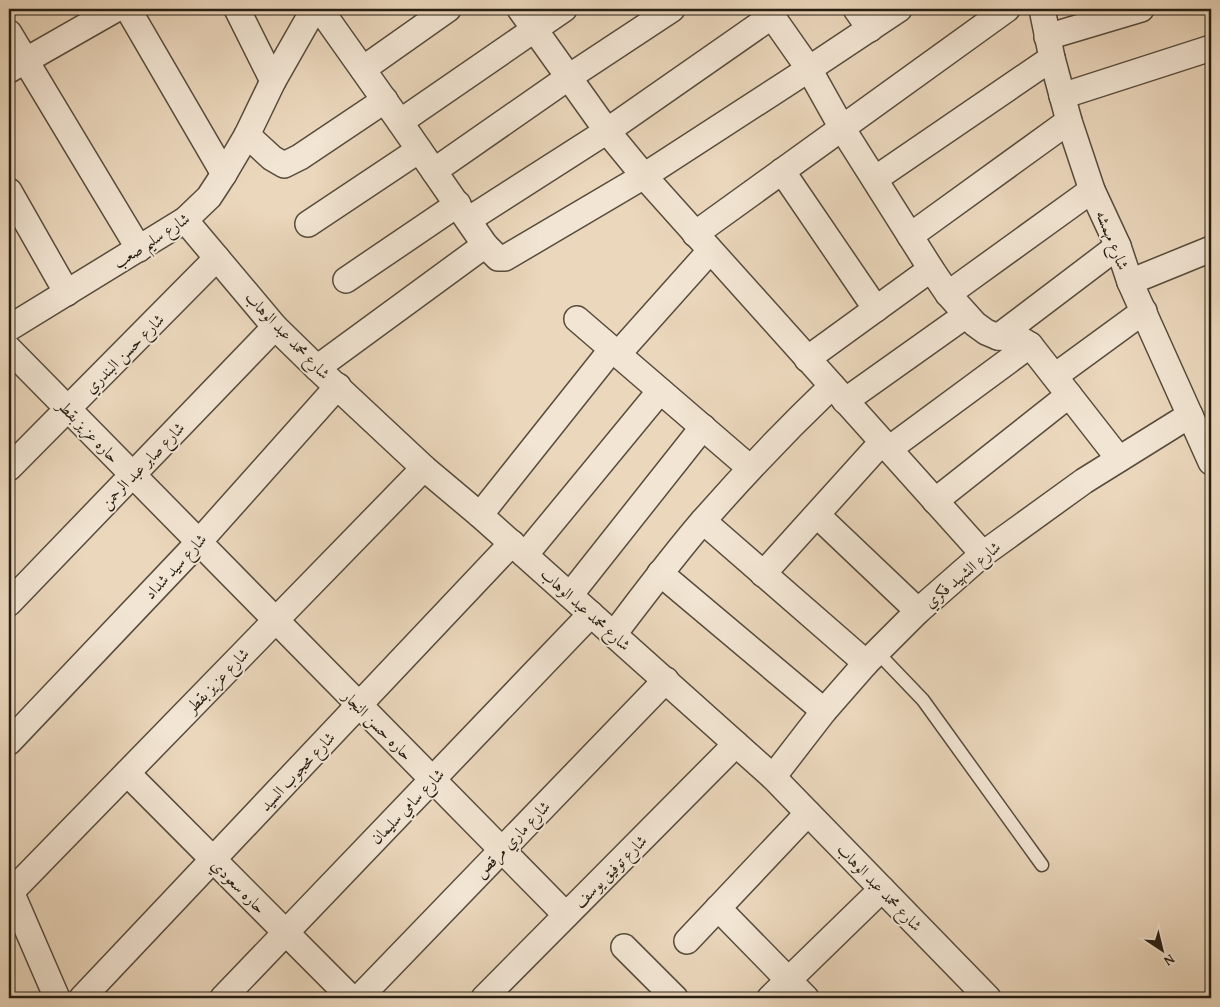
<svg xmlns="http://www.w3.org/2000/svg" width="1220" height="1007" viewBox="0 0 1220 1007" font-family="'Gentium Book Plus',Amiri,serif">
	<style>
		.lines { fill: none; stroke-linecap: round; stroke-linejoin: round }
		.service-casing { stroke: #574c3d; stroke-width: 15 }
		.minor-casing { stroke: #574c3d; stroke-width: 28 }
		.service { stroke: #f2e5d3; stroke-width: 12 }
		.minor { stroke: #f2e5d3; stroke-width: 25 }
		.labels { text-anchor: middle; stroke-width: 4; stroke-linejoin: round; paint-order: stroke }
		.street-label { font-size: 16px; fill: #261e13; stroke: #f2e5d3 }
	</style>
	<rect width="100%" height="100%" fill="#ebd7bc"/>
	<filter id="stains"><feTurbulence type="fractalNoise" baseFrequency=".004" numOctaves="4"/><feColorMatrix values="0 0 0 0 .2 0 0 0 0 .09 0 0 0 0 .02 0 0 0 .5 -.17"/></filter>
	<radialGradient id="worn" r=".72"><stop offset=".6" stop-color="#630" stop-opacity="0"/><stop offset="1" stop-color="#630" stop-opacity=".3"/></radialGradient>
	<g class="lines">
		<g class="service-casing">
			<polyline id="service" points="877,652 923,700 1042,865"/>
		</g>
		<g class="minor-casing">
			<g id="minor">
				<polyline points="128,9 224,174"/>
				<polyline points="237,9 273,81"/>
				<polyline points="320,9 400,122 485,245 498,258 505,258 644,176 809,69 899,9"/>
				<polyline points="520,9 607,131 644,176 983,554"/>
				<polyline points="767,9 809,69 842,128 931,269 948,294 975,324 986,332 998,337 1020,339 1030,345 1119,459"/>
				<polyline points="856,9 870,29"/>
				<polyline points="1042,9 1052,58 1069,121 1092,190 1118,246 1130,282 1211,462"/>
				<polyline points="9,33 139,249"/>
				<polyline points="1047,37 1141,9"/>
				<polyline points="363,69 448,9"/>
				<polyline points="9,70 116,9"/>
				<polyline points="1062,96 1211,48"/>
				<polyline points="400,122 564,9"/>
				<polyline points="247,135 272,158 284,165 300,157 385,100"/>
				<polyline points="434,171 569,77 672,9"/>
				<polyline points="782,171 876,309"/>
				<polyline points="875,179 1052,58"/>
				<polyline points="9,191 67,293"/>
				<polyline points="185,220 275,327 317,368 424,468 480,515 773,777 988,998"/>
				<polyline points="468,220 607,131 772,16"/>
				<polyline points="308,224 419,150"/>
				<polyline points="695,234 1007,9"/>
				<polyline points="910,236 1069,121"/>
				<polyline points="346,280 458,204"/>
				<polyline points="1130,282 1211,249"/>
				<polyline points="948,294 1092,190"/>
				<polyline points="577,319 750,468"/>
				<polyline points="9,328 185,220 209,197 224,174 247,135 273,81 314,9"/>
				<polyline points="998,337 1118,246"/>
				<polyline points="9,349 566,915"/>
				<polyline points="618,354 710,251"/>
				<polyline points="807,359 931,269"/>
				<polyline points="317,368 485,245"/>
				<polyline points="1055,376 1144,311"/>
				<polyline points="845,401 966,315"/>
				<polyline points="889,449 1030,345"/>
				<polyline points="9,468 217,258"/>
				<polyline points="935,501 1069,395"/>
				<polyline points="480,515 612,349"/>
				<polyline points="817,515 918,611"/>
				<polyline points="703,521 866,663"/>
				<polyline points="525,555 660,391"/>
				<polyline points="660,573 824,711"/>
				<polyline points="763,574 882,442"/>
				<polyline points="570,595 703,427"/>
				<polyline points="9,603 275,327"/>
				<path d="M614,634C643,596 672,557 703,521C744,474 787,429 832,386"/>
				<polyline points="9,742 198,543 338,386"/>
				<polyline points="127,773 351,998"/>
				<polyline points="773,777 824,711 866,663 918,611 983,554 1084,481 1190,415"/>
				<polyline points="9,887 57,998"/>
				<polyline points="11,892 424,468"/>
				<polyline points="718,908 806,998"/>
				<polyline points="687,941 808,813"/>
				<polyline points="624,947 675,998"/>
				<polyline points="82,998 512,543"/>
				<polyline points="223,998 591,614"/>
				<polyline points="359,998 666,680"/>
				<polyline points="484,998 736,744"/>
				<polyline points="770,998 882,889"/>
			</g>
		</g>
		<use href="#service" class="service"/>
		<use href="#minor" class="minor"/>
	</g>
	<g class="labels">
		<g class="street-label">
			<text transform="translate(151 240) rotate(-33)" y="6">شارع سليم صعب</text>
			<text transform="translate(1113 240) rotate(68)" y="6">شارع مهمشه</text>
			<text transform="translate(288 335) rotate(46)" y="6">شارع محمد عبد الوهاب</text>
			<text transform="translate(124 353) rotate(-45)" y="6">شارع حسن البندري</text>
			<text transform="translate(89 431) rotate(46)" y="6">حاره عزيز بقطر</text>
			<text transform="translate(142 465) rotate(-46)" y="6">شارع صابر عبد الرحمن</text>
			<text transform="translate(175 566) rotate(-47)" y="6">شارع سيد شداد</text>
			<text transform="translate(962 574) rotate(-40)" y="6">شارع الشهيد فكري</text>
			<text transform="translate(586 609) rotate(42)" y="6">شارع محمد عبد الوهاب</text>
			<text transform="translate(217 680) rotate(-46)" y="6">شارع عزيز بقطر</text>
			<text transform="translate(378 725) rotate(45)" y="6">حاره حسن النجار</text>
			<text transform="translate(297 771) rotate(-47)" y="6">شارع محجوب السيد</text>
			<text transform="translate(407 806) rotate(-46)" y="6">شارع سامي سليمان</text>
			<text transform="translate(512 839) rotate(-46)" y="6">شارع ماري مرقص</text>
			<text transform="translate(610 871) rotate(-45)" y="6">شارع توفيق يوسف</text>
			<text transform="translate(239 886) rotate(45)" y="6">حاره سعودي</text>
			<text transform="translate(880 887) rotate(46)" y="6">شارع محمد عبد الوهاب</text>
		</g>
	</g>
	<rect width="1220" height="1007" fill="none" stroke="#ebd7bc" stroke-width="30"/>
	<rect x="10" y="10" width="1200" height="987" fill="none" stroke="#261e13" stroke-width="2.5"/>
	<rect x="15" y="15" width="1190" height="977" fill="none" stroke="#261e13"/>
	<g transform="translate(1162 950) rotate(145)" stroke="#f2e5d3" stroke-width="4" paint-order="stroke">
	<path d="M0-4L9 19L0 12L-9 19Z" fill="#261e13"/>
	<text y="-8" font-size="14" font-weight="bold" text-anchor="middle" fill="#261e13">N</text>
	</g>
	<rect width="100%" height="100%" filter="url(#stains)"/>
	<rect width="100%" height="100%" fill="url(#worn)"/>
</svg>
